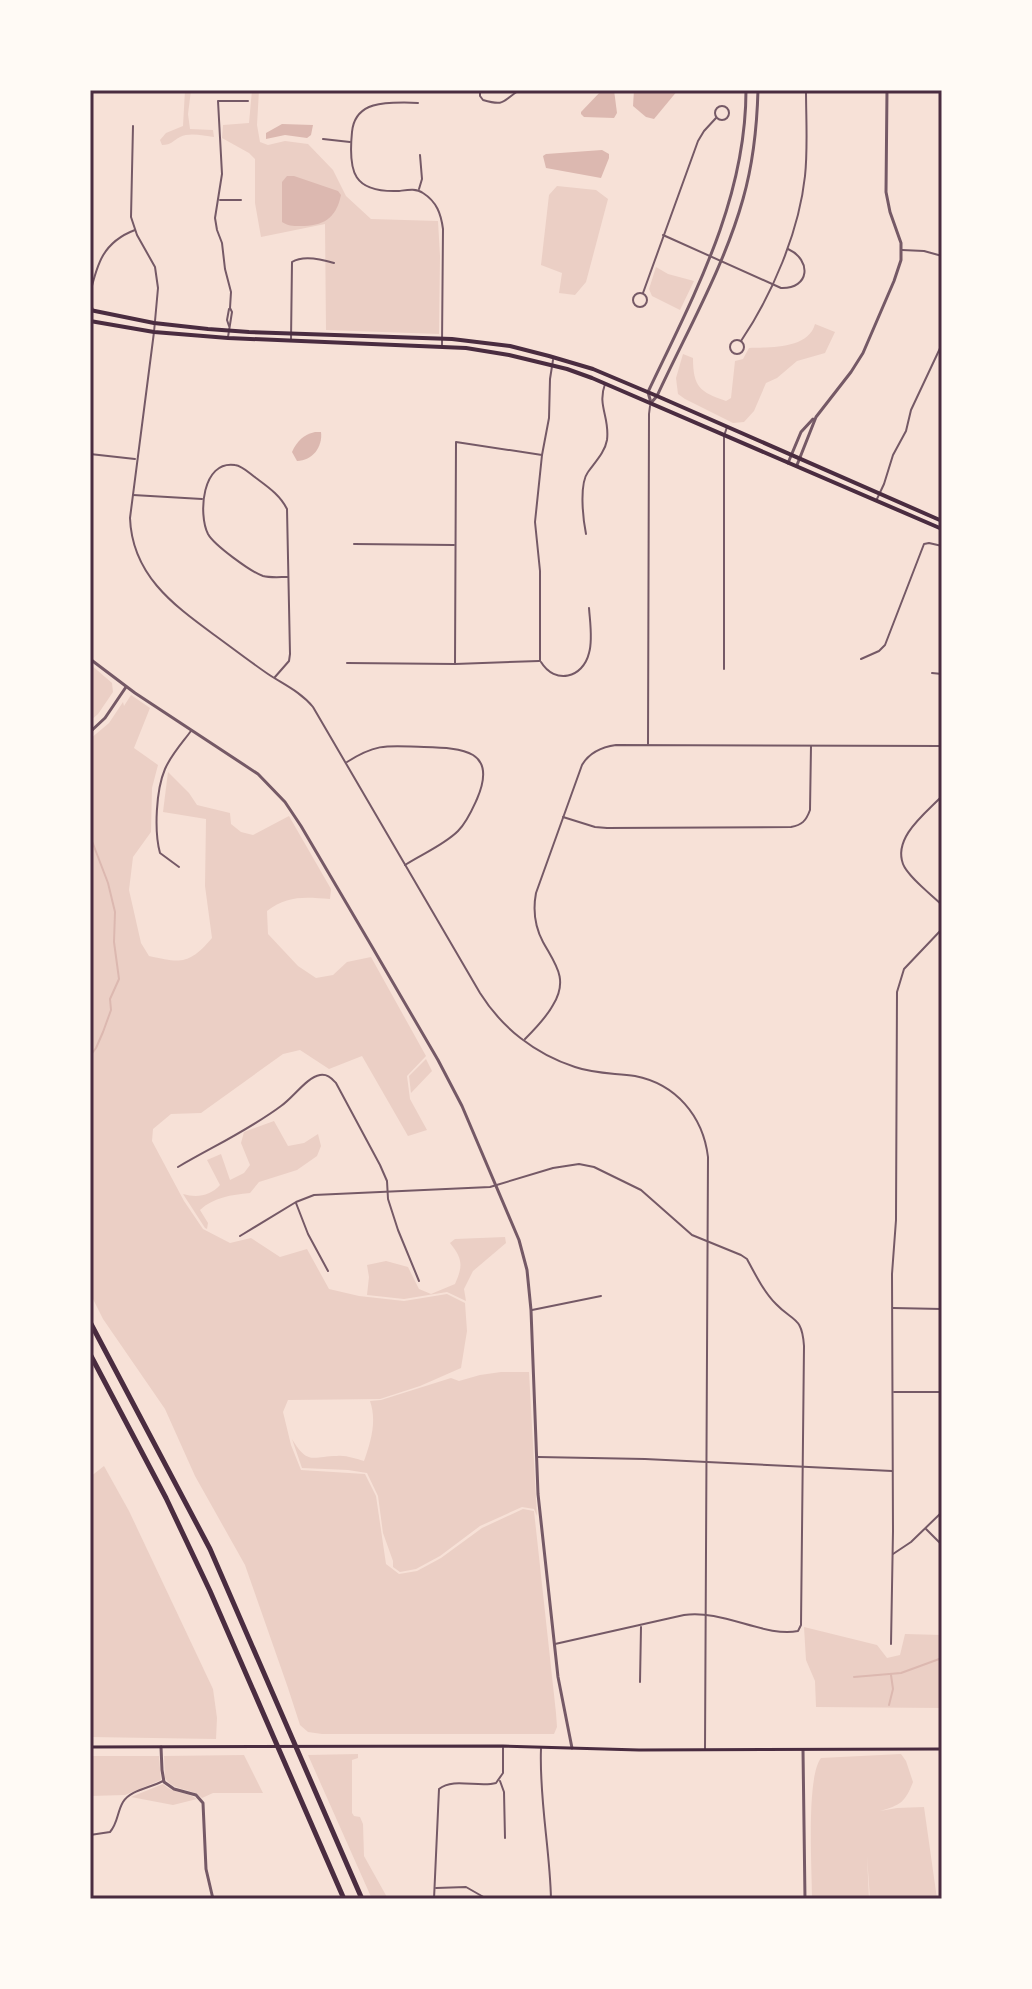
<svg xmlns="http://www.w3.org/2000/svg" width="1032" height="1989" viewBox="0 0 1032 1989" font-family="Commissioner,sans-serif">
	<style>
		.green { fill: #ebcfc5 }
		.water { fill: #dcb8b0 }
		.lines { fill: none; stroke-linecap: round; stroke-linejoin: round }
		.stream { stroke: #dcb8b0; stroke-width: 2 }
		.minor { stroke: #755966; stroke-width: 2 }
		.tertiary { stroke: #755966; stroke-width: 3 }
		.secondary { stroke: #4a2c40; stroke-width: 3 }
		.primary { stroke: #4a2c40; stroke-width: 4 }
		.motorway { stroke: #4a2c40; stroke-width: 5 }
		.neatline { fill: none; stroke: #4a2c40; stroke-width: 3 }
	</style>
	<rect width="100%" height="100%" fill="#f7e1d7"/>
	<g class="green">
		<path d="M185,90H191L188,114L190,129L213,130L214,137C204,136 190,132 180,137C172,141 172,145 162,145L160,140L166,133L183,126Z"/>
		<polygon points="252,90 259,90 257,125 260,142 268,145 285,141 308,144 333,170 346,196 371,219 438,221 440,256 439,334 326,330 325,224 261,237 255,203 255,159 249,153 222,138 223,125 249,123"/>
		<polygon points="557,186 596,190 608,199 586,282 575,295 559,293 562,273 541,265 549,195"/>
		<polygon points="656,267 668,274 694,281 680,310 652,296 649,289"/>
		<path d="M815,324L835,332L825,353L797,361L777,378L766,383L754,411L744,422L733,423L685,399L678,394L676,378L683,354L693,358C693,387 700,392 726,401L731,398L735,361L743,359L749,348C771,347 808,349 815,324Z"/>
		<polygon points="90,664 112,683 113,692 98,714 90,721"/>
		<path d="M131,695L150,708L134,748L158,765L152,788L151,832L133,857L129,890L141,943L149,956C181,963 189,965 212,938L205,886L206,819L163,812L168,772L189,793L197,805L230,813L231,824L241,832L253,835L289,816L331,889L330,899C306,897 287,895 267,911L268,934L298,966L316,978L333,975L347,962L371,957L426,1056L407,1076L410,1099L427,1130L408,1136L362,1056L329,1069L300,1050L283,1054L201,1113L171,1114L153,1129L152,1141L184,1201L203,1229L230,1243L251,1238L280,1257L307,1249L329,1289L359,1296L404,1301L447,1294L465,1303L467,1331L461,1368L420,1386L380,1399L288,1400L283,1412L291,1445L301,1470L365,1474L376,1496L386,1564L399,1574L417,1571L441,1558L482,1528L523,1509L534,1511L556,1713L557,1727L554,1734H322L308,1732L300,1725L288,1688L245,1565L195,1476L165,1409L103,1319L90,1293V739L109,723L123,702L124,706Z"/>
		<polygon points="426,1059 432,1071 411,1093 409,1076"/>
		<path d="M274,1121L288,1146L304,1143L318,1134L321,1146L317,1156L297,1170L259,1182L250,1193C231,1195 214,1197 200,1210L208,1223L207,1229L205,1228L183,1194C197,1198 210,1196 220,1185L207,1160L221,1154L230,1180L244,1173L250,1165L241,1143L244,1132Z"/>
		<path d="M505,1237L506,1243L473,1271L464,1289L466,1301L447,1292L404,1299L367,1295L369,1277L367,1265L386,1261L408,1267L419,1289L431,1294L455,1284C463,1266 463,1259 450,1243L455,1239Z"/>
		<path d="M501,1372H529L537,1516L534,1509L522,1507L480,1526L440,1556L416,1569L400,1572L393,1567V1561L383,1533L378,1496L367,1473L348,1470L302,1468L292,1439C308,1466 313,1456 337,1456C346,1455 356,1459 364,1461C371,1441 377,1421 370,1401L381,1400L451,1378L459,1381L480,1375Z"/>
		<polygon points="104,1466 129,1511 213,1689 217,1718 216,1739 90,1737 90,1477"/>
		<polygon points="804,1627 877,1645 887,1658 900,1655 905,1634 942,1635 942,1708 816,1707 815,1681 806,1660"/>
		<polygon points="358,1754 358,1758 352,1760 352,1813 354,1816 360,1817 363,1824 364,1856 388,1899 372,1899 308,1755"/>
		<path d="M901,1754L906,1761L913,1782C905,1803 900,1805 880,1811L897,1808L924,1807L937,1899H870L867,1856L869,1899H812C812,1870 806,1777 821,1758Z"/>
		<path d="M244,1755L263,1793H213L202,1798C191,1787 174,1792 165,1778L164,1756Z"/>
		<polygon points="90,1756 159,1756 161,1780 125,1795 90,1796"/>
		<path d="M163,1784C173,1794 186,1791 197,1799L173,1805L131,1797Z"/>
	</g>
	<g class="water">
		<polygon points="602,90 614,90 617,113 614,118 584,117 581,114 581,112"/>
		<polygon points="634,90 678,90 654,119 646,117 633,106"/>
		<polygon points="282,124 313,125 311,135 307,138 285,135 266,139 266,133"/>
		<polygon points="602,150 609,154 609,158 601,178 546,168 543,156 546,154"/>
		<path d="M287,176H294L338,191L341,195C336,219 323,226 300,226C292,226 288,226 282,222V182Z"/>
		<path d="M315,432H321C323,447 312,461 297,461L292,452C297,441 303,435 315,432Z"/>
	</g>
	<g class="lines">
		<g class="stream">
			<polyline points="90,836 108,883 115,912 114,942 119,979 110,999 111,1010 103,1032 96,1048 90,1056"/>
			<polyline points="854,1677 901,1673 942,1658"/>
			<polyline points="889,1705 893,1689 891,1675"/>
		</g>
		<g class="minor">
			<path d="M480,90V96L483,100C507,107 502,100 520,90"/>
			<path d="M418,103C406,102 380,102 369,107C358,112 353,121 352,132C348,172 353,193 399,191C407,190 416,188 423,193C437,202 441,214 443,229L442,345"/>
			<circle cx="722" cy="113" r="7"/>
			<path d="M133,126L131,217L137,235L155,267L158,288L154,332L130,518C132,574 172,604 213,634C231,647 249,661 268,674C283,684 301,692 313,707L480,993C502,1028 535,1054 575,1067C595,1074 615,1073 635,1076C676,1084 703,1116 708,1157L705,1749"/>
			<polyline points="323,139 350,142"/>
			<polyline points="419,189 422,179 420,155"/>
			<polyline points="220,200 241,200"/>
			<path d="M663,235L781,288C810,289 812,260 788,249"/>
			<polyline points="902,250 924,251 942,256"/>
			<circle cx="640" cy="300" r="7"/>
			<polyline points="643,293 698,141 704,131 716,118"/>
			<path d="M90,294C97,264 103,242 135,230"/>
			<polyline points="90,301 93,310"/>
			<polyline points="229,326 227,320 229,309"/>
			<polyline points="228,337 232,312 230,308 231,292 225,269 222,243 217,230 215,218 222,174 218,101 248,101"/>
			<circle cx="737" cy="347" r="7"/>
			<path d="M291,340L292,262C303,255 321,259 334,263"/>
			<path d="M741,341C772,295 799,232 805,176C808,148 806,119 806,90"/>
			<polyline points="90,454 135,459"/>
			<polyline points="133,495 202,499"/>
			<polyline points="876,501 884,484 893,455 906,431 911,410 942,344"/>
			<path d="M586,534C583,519 579,484 588,472C595,462 605,452 607,440C610,417 597,406 605,384"/>
			<polyline points="354,544 454,545"/>
			<polyline points="861,659 879,651 885,645 924,544 929,543 942,546"/>
			<polyline points="540,661 540,571 535,522 542,455 549,418 550,379 553,360"/>
			<path d="M541,662C555,685 583,678 589,653C593,640 590,622 589,608"/>
			<polyline points="347,663 455,664 539,661"/>
			<polyline points="455,664 456,442 542,455"/>
			<polyline points="724,669 724,436 727,427"/>
			<polyline points="932,673 942,674"/>
			<path d="M275,677L289,661L290,654L287,509C280,495 268,487 256,478C250,474 243,466 235,465C202,460 198,514 208,534C214,545 251,572 263,576C270,578 280,577 288,577"/>
			<polyline points="648,744 649,414 650,406"/>
			<path d="M347,762C378,742 390,746 424,747C463,748 498,750 477,799C472,810 467,822 458,831C444,845 422,854 405,865"/>
			<path d="M942,796C926,813 893,837 903,864C908,877 932,895 942,905"/>
			<path d="M563,817L595,827L607,828L791,827C802,825 806,821 810,810L811,746"/>
			<path d="M179,867L160,853C154,831 156,790 165,769C171,755 182,743 191,731"/>
			<path d="M525,1039C535,1029 546,1018 553,1005C569,979 555,964 543,942C535,927 533,909 536,893L582,765C589,753 602,747 616,745L942,746"/>
			<path d="M178,1167C212,1147 249,1130 281,1106C293,1098 307,1077 320,1075C328,1074 331,1078 336,1083L380,1165L387,1181L388,1199L398,1230L419,1281"/>
			<polyline points="296,1203 308,1234 328,1271"/>
			<path d="M240,1236L296,1202L314,1195L490,1187L553,1168L579,1164L594,1167L641,1190L692,1235L741,1255L747,1259C755,1274 764,1292 776,1304C793,1322 802,1316 804,1346L801,1625L798,1631C766,1638 722,1609 684,1615L555,1644"/>
			<polyline points="893,1308 942,1309"/>
			<polyline points="532,1310 601,1296"/>
			<polyline points="894,1392 942,1392"/>
			<polyline points="538,1457 645,1459 892,1471"/>
			<polyline points="926,1529 942,1545"/>
			<polyline points="893,1554 911,1542 942,1512"/>
			<polyline points="891,1644 893,1531 892,1274 896,1220 897,992 904,969 942,929"/>
			<polyline points="640,1682 641,1627"/>
			<path d="M541,1749C539,1799 550,1849 551,1899"/>
			<polyline points="500,1781 504,1792 505,1838"/>
			<path d="M90,1835L110,1832C118,1823 117,1812 123,1802C130,1790 150,1788 163,1781"/>
			<polyline points="436,1888 466,1887 487,1899"/>
			<path d="M434,1899L439,1789C453,1777 479,1788 496,1783L503,1773V1748"/>
		</g>
		<g class="tertiary">
			<path d="M651,403L657,396C687,331 724,267 743,199C753,164 757,127 758,90"/>
			<path d="M651,403L648,392C694,295 746,200 746,90"/>
			<polyline points="788,463 801,432 813,419"/>
			<polyline points="797,465 816,417 851,372 863,353 894,281 901,260 901,243 890,212 886,192 887,90"/>
			<polyline points="90,659 135,693 258,774 285,802 301,826 371,945 438,1060 462,1106 519,1240 527,1270 531,1310 538,1494 558,1677 572,1748"/>
			<polyline points="90,732 105,718 126,687"/>
			<polyline points="161,1747 162,1770 164,1782 174,1789 196,1795 203,1803 206,1869 213,1899"/>
			<polyline points="803,1750 805,1899"/>
		</g>
		<polyline class="secondary" points="90,1747 503,1746 639,1750 942,1749"/>
		<g class="primary">
			<polyline points="90,310 154,323 208,329 249,332 452,339 510,346 549,356 593,369 657,396 942,521"/>
			<polyline points="90,321 154,332 228,338 466,348 509,355 567,369 592,378 942,529"/>
		</g>
		<g class="motorway">
			<polyline points="90,1322 210,1549 362,1899"/>
			<polyline points="90,1354 166,1498 210,1591 344,1899"/>
		</g>
	</g>
	<rect width="1032" height="1989" fill="none" stroke="#fffaf5" stroke-width="184"/>
	<rect x="92" y="92" width="848" height="1805" class="neatline"/>
</svg>
